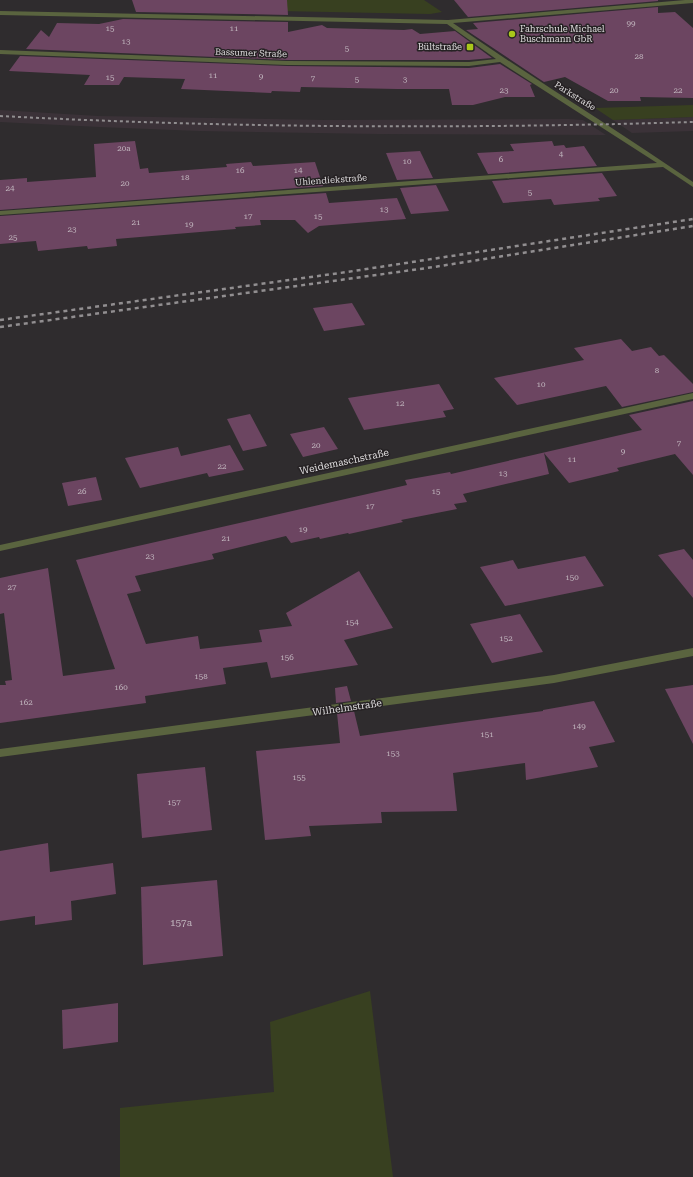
<svg xmlns="http://www.w3.org/2000/svg" width="693" height="1177" viewBox="0 0 693 1177" font-family="'Roboto Serif',serif">
	<style>
		.built { fill: #3b3238 }
		.green { fill: #384020 }
		.building { fill: #6c4561 }
		.lines { fill: none; stroke-linecap: round; stroke-linejoin: round }
		.minor { fill: #5a643f; fill-rule: evenodd }
		.rail-far1 { stroke: #918e90; stroke-width: 2; stroke-dasharray: 3 3; stroke-linecap: butt }
		.rail { stroke: #918e90; stroke-width: 2.5; stroke-dasharray: 4 4; stroke-linecap: butt }
		.poi-dot { fill: #a9c71b; stroke: #262224; stroke-width: 1.5 }
		.labels { text-anchor: middle; stroke-width: 3; stroke-linejoin: round; paint-order: stroke }
		.number-label { font-size: 8px; fill: #c2b7bf }
		.far-poi-label { font-size: 9px; fill: #dfddde; stroke: #262224; text-anchor: start }
		.far-street-label { font-size: 9px; fill: #dfddde; stroke: #262224 }
		.street-label { font-size: 10px; fill: #dfddde; stroke: #262224 }
		.near-number-label { font-size: 10px; fill: #c2b7bf }
	</style>
	<rect width="100%" height="100%" fill="#2f2c2e"/>
	<g class="built">
		<polygon points="0,110 98,116 326,120 569,119 583,120 606,135 377,134 199,131 99,127 0,122"/>
		<polygon points="693,117 693,131 632,133 613,120"/>
	</g>
	<g class="green">
		<polygon points="220,0 424,0 442,12 430,14 224,10"/>
		<polygon points="693,105 693,117 613,120 595,108"/>
		<polygon points="370,991 393,1177 120,1177 120,1108 274,1092 270,1022"/>
	</g>
	<g class="building">
		<polygon points="132,0 287,0 288,15 136,12"/>
		<polygon points="454,0 658,0 658,1 468,17"/>
		<polygon points="658,7 658,13 675,12 693,28 693,98 640,97 641,101 608,101 565,77 544,82 466,30 478,29 473,23"/>
		<polygon points="123,19 288,22 288,32 322,25 327,28 404,30 412,29 420,34 455,31 492,58 469,60 287,60 26,49 41,30 49,37 57,23 99,24"/>
		<polygon points="20,56 287,66 469,68 500,64 532,84 530,85 535,97 505,97 473,105 452,105 449,89 397,89 301,87 300,92 272,91 271,93 181,89 185,79 124,77 119,85 84,85 90,75 9,71"/>
		<polygon points="135,141 140,169 148,168 149,173 227,167 226,164 251,162 253,166 315,162 323,186 0,210 0,180 27,178 27,182 96,177 94,144"/>
		<polygon points="552,141 554,146 564,145 566,148 584,146 597,166 488,174 477,153 514,151 510,144"/>
		<polygon points="420,151 433,178 397,180 386,153"/>
		<polygon points="602,173 617,196 598,198 600,201 554,205 551,199 503,203 492,181"/>
		<polygon points="436,185 449,211 411,214 400,188"/>
		<polygon points="326,193 329,203 397,198 406,219 319,226 308,233 295,220 260,220 261,225 235,227 236,229 116,239 117,246 88,249 87,246 38,251 36,241 0,244 0,216"/>
		<polygon points="352,303 365,325 324,331 313,308"/>
		<polygon points="621,339 632,351 651,347 659,356 664,355 693,384 693,392 622,407 606,386 517,405 494,378 584,360 574,348"/>
		<polygon points="439,384 454,409 443,411 446,417 364,430 348,398"/>
		<polygon points="693,401 693,475 675,454 617,468 619,471 569,483 544,453 549,474 463,494 467,502 454,504 457,509 401,520 403,522 349,534 348,533 320,539 319,537 291,543 286,536 212,554 214,559 135,576 141,591 127,594 146,644 198,636 200,649 262,642 259,630 292,626 286,613 359,571 393,628 344,640 358,665 271,678 267,662 223,668 226,684 145,696 146,703 0,723 0,685 6,685 5,681 12,680 4,613 0,614 0,578 48,568 63,676 115,669 76,560 407,485 405,480 450,472 451,474 642,430 629,415"/>
		<polygon points="250,414 267,446 243,451 227,419"/>
		<polygon points="324,427 338,449 303,457 290,434"/>
		<polygon points="230,445 244,470 209,477 207,473 140,488 125,458 178,447 181,456"/>
		<polygon points="96,477 102,500 68,506 62,483"/>
		<polygon points="684,549 693,560 693,598 658,555"/>
		<polygon points="585,556 604,586 505,606 480,567 513,560 518,569"/>
		<polygon points="520,614 543,652 492,663 470,624"/>
		<polygon points="693,685 693,744 665,689"/>
		<polygon points="347,686 351,701 336,703 335,688"/>
		<polygon points="594,701 615,742 589,747 598,767 526,780 525,763 453,773 457,811 381,812 382,823 309,826 311,836 265,840 256,751 340,743 337,713 354,711 360,736 543,711 543,710"/>
		<polygon points="205,767 212,830 142,838 137,774"/>
		<polygon points="48,843 50,872 113,863 116,894 71,901 72,920 35,925 35,916 0,921 0,851"/>
		<polygon points="217,880 223,956 143,965 141,887"/>
		<polygon points="118,1003 118,1042 63,1049 62,1010"/>
	</g>
	<g class="lines">
		<g class="minor">
			<path d="M685,0H693V3L453,23C532,78 614,128 693,182V187L663,167L0,215V211L657,163L500,62L469,66L287,65L0,54V50L287,61L469,62L496,59L447,24L0,15V11L448,20Z"/>
			<polygon points="693,393 693,399 0,551 0,545"/>
			<polygon points="693,648 693,656 554,683 0,757 0,749 554,675"/>
		</g>
		<path class="rail-far1" d="M0,116C231,128 462,129 693,122"/>
		<g class="rail">
			<polyline points="0,320 347,272 693,219"/>
			<polyline points="0,327 434,267 693,226"/>
		</g>
	</g>
	<g class="poi-dot">
		<circle cx="512" cy="34" r="4"/>
		<rect x="466" y="43" width="8" height="8" rx="2"/>
	</g>
	<g class="labels">
		<g class="number-label">
			<text x="631" y="26">99</text>
			<text x="110" y="31">15</text>
			<text x="234" y="31">11</text>
			<text x="126" y="44">13</text>
			<text x="347" y="51">5</text>
			<text x="639" y="59">28</text>
			<text x="213" y="78">11</text>
			<text x="261" y="79">9</text>
			<text x="110" y="80">15</text>
			<text x="313" y="81">7</text>
			<text x="357" y="82">5</text>
			<text x="405" y="82">3</text>
			<text x="504" y="93">23</text>
			<text x="614" y="93">20</text>
			<text x="678" y="93">22</text>
			<text x="124" y="151">20a</text>
			<text x="561" y="157">4</text>
			<text x="501" y="162">6</text>
			<text x="407" y="164">10</text>
			<text x="240" y="173">16</text>
			<text x="298" y="173">14</text>
			<text x="185" y="180">18</text>
			<text x="125" y="186">20</text>
			<text x="10" y="191">24</text>
			<text x="530" y="195">5</text>
			<text x="384" y="212">13</text>
			<text x="248" y="219">17</text>
			<text x="318" y="219">15</text>
			<text x="136" y="225">21</text>
			<text x="189" y="227">19</text>
			<text x="72" y="232">23</text>
			<text x="13" y="240">25</text>
			<text x="657" y="373">8</text>
			<text x="541" y="387">10</text>
			<text x="400" y="406">12</text>
			<text x="679" y="446">7</text>
			<text x="316" y="448">20</text>
			<text x="623" y="454">9</text>
			<text x="572" y="462">11</text>
			<text x="222" y="469">22</text>
			<text x="503" y="476">13</text>
			<text x="82" y="494">26</text>
			<text x="436" y="494">15</text>
			<text x="370" y="509">17</text>
			<text x="303" y="532">19</text>
			<text x="226" y="541">21</text>
			<text x="150" y="559">23</text>
			<text x="572" y="580">150</text>
			<text x="12" y="590">27</text>
			<text x="352" y="625">154</text>
			<text x="506" y="641">152</text>
			<text x="287" y="660">156</text>
			<text x="201" y="679">158</text>
			<text x="121" y="690">160</text>
			<text x="26" y="705">162</text>
			<text x="579" y="729">149</text>
			<text x="487" y="737">151</text>
			<text x="393" y="756">153</text>
			<text x="299" y="780">155</text>
			<text x="174" y="805">157</text>
		</g>
		<g class="far-poi-label">
			<text x="520" y="32">Fahrschule Michael<tspan x="520" dy="10">Buschmann GbR</tspan></text>
			<text x="462" y="50" text-anchor="end">Bültstraße</text>
		</g>
		<g class="far-street-label">
			<text transform="translate(251 53) rotate(2)" y="3">Bassumer Straße</text>
			<text transform="translate(575 96) rotate(32)" y="3">Parkstraße</text>
			<text transform="translate(331 180) rotate(-4)" y="3">Uhlendiekstraße</text>
		</g>
		<g class="street-label">
			<text transform="translate(344 461) rotate(-12)" y="4">Weidemaschstraße</text>
			<text transform="translate(347 707) rotate(-8)" y="4">Wilhelmstraße</text>
		</g>
		<g class="near-number-label">
			<text x="181" y="926">157a</text>
		</g>
	</g>
</svg>
